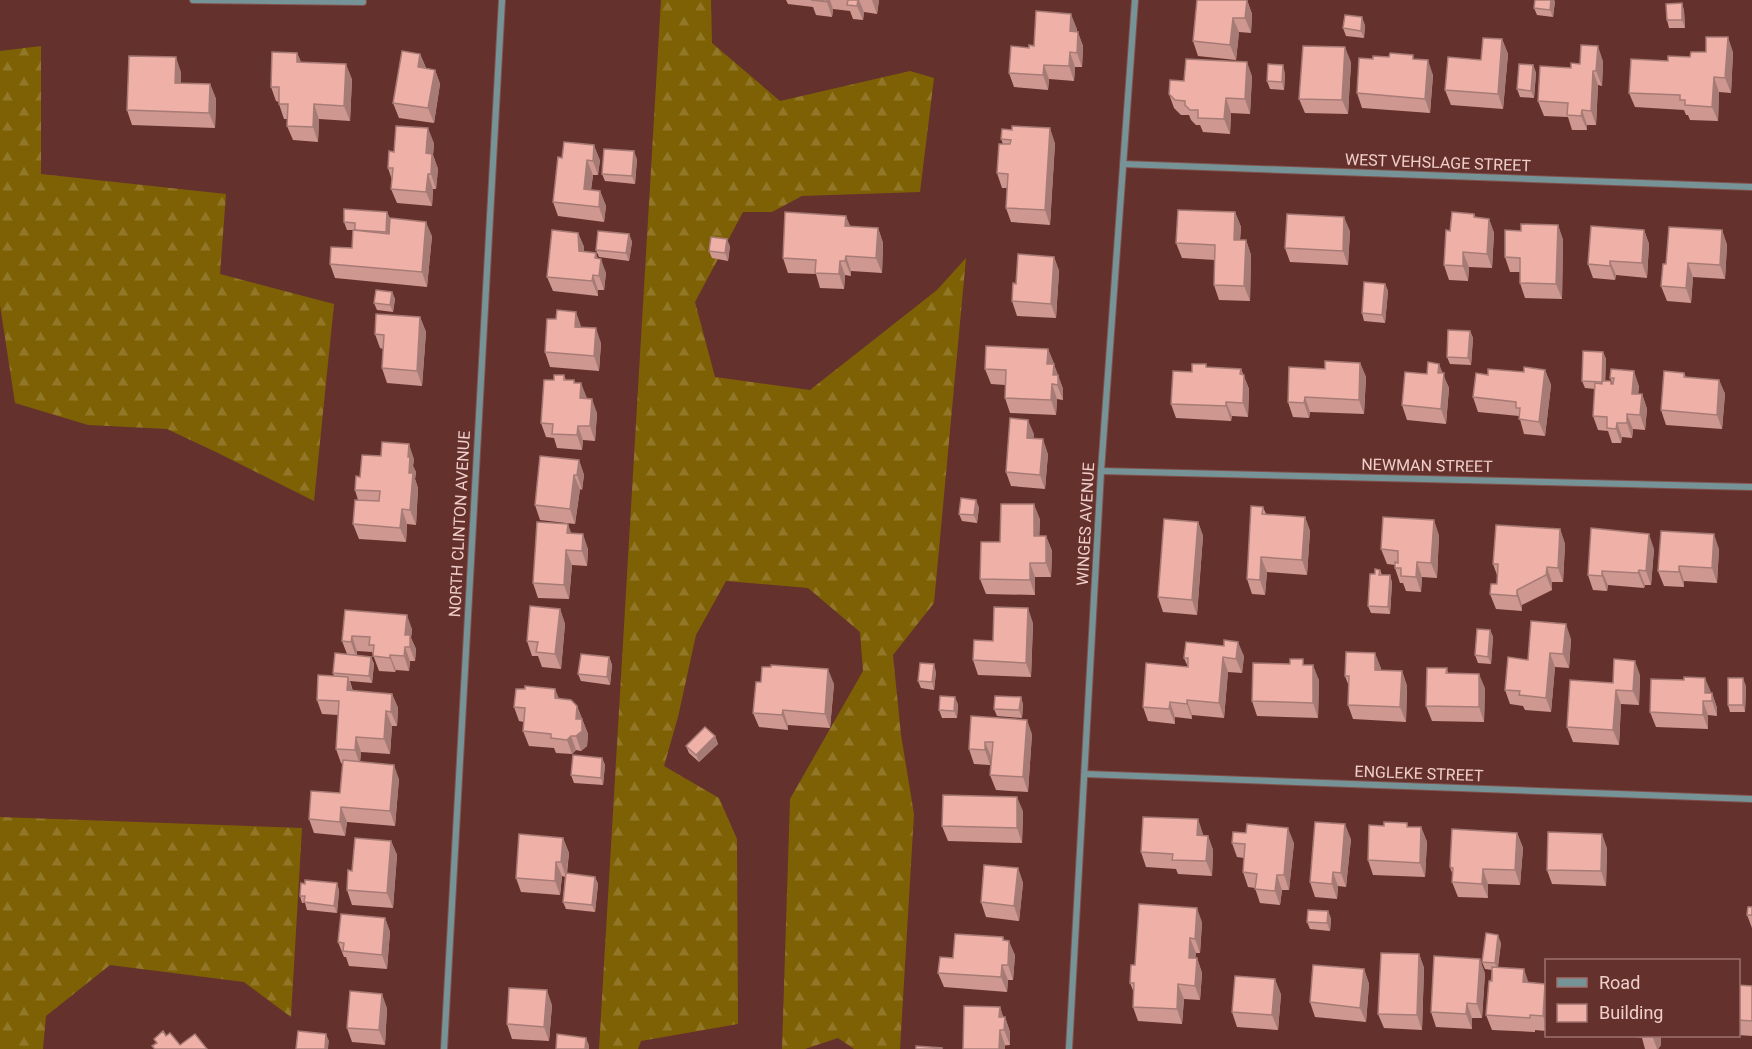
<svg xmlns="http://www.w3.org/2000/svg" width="1752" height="1049" viewBox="0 0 1752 1049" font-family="Roboto,sans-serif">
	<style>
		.forest { fill: url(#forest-firs) }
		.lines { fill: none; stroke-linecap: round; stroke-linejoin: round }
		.minor-casing { stroke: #81514c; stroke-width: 8 }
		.minor { stroke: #769498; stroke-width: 6 }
		.wall { fill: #ce9790 }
		.shaded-wall { fill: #a77b75 }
		.building { fill: #efb0a7; stroke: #a77b75; stroke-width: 1.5 }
		.labels { text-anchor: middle; stroke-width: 6; stroke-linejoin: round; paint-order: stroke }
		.street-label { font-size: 16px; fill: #f0cfcb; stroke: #65312c }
	</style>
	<defs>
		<pattern id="forest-firs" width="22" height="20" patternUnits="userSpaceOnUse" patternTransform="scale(1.5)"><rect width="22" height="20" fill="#7e6104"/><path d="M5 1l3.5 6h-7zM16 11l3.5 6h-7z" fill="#917727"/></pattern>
	</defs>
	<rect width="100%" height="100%" fill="#65312c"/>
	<g class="forest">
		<polygon points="661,0 711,0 712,43 780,101 910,71 934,78 920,192 802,196 772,212 743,212 695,302 715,377 810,390 937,290 966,258 934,603 893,655 901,735 914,814 900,1049 854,1049 838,1038 805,1049 782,1049 790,799 863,671 860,632 808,588 726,581 696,635 678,717 664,766 719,798 737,839 738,1024 641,1041 638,1049 599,1049"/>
		<polygon points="41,46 41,174 226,194 220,274 334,304 314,501 218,453 167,429 88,425 15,403 0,305 0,51"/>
		<polygon points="0,817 302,828 291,1017 244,982 110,965 46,1016 43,1049 0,1049"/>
	</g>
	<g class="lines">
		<g class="minor-casing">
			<g id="minor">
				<polyline points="193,0 363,2"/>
				<polyline points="1123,164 1752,187"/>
				<polyline points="1101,471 1752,487"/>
				<polyline points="1085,774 1752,799"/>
				<polyline points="444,1049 502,0"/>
				<polyline points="1069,1049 1101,471 1135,0"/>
			</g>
		</g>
		<use href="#minor" class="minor"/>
	</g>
	<g class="wall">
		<polygon points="786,0 879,0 877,14 864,12 863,20 853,19 850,11 833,9 832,17 816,15 813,7 788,4"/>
		<polygon points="1247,0 1252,14 1251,33 1239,32 1236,60 1198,56 1193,41"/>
		<polygon points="1555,1 1553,17 1537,15 1534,8"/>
		<polygon points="1682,3 1684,11 1685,28 1669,28 1667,20"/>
		<polygon points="1365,25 1364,38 1346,36 1343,28"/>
		<polygon points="1077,29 1077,31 1083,46 1082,67 1075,67 1074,81 1049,79 1048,90 1014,87 1009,73 1029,48"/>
		<polygon points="1502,39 1508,54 1503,109 1451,105 1445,90 1481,60"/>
		<polygon points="1706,52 1733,52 1731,93 1719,92 1718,121 1690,120 1688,115 1686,115 1684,110 1635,107 1629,93 1668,61 1690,57"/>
		<polygon points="297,53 301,62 352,79 350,121 319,119 318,142 293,140 287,126 288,119 284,119 279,104 279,102 276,101 271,87"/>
		<polygon points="420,54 426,68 435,70 440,84 434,123 399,118 393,103"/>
		<polygon points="1373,59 1414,59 1433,75 1430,113 1362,108 1357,93"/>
		<polygon points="1603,61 1602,86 1598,85 1596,125 1587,125 1587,130 1572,130 1568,117 1544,116 1538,101 1571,68 1580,64"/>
		<polygon points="1351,62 1348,114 1305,113 1299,99"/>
		<polygon points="1533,65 1536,73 1534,98 1520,97 1517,89"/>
		<polygon points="181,72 181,83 210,84 216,99 215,128 132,125 127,110"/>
		<polygon points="1285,73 1284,90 1270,89 1267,81"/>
		<polygon points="1252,76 1250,114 1231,113 1230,134 1203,132 1200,125 1196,125 1191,120 1189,115 1181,115 1174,108 1169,94 1184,81"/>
		<polygon points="1001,139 1055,143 1050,225 1011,222 1006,208 1007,188 1002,188 997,173 1003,144"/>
		<polygon points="434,143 433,155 438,169 436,189 433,189 432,206 397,203 391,189 392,180 388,168 394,152"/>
		<polygon points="558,157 600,160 598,175 593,175 591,190 600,191 606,206 604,222 558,216 553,202"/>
		<polygon points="637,159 635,184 605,181 602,174"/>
		<polygon points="387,212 390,219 432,236 427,287 335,278 330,264 352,248 355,230 347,230 344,222"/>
		<polygon points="1235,212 1241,227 1240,240 1246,240 1251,255 1250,301 1219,300 1214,285 1215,260 1182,258 1176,243"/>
		<polygon points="1474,214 1476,218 1489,219 1494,233 1492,268 1469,267 1468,281 1449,280 1444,265 1450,231"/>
		<polygon points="1558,225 1563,240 1562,299 1525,298 1520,283 1520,272 1510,272 1505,257 1521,231"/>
		<polygon points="850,227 878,228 883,243 882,273 851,271 851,276 845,275 844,289 820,288 816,274 788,273 783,258"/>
		<polygon points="1644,230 1649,244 1647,278 1616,275 1615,280 1593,278 1588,264"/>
		<polygon points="1722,230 1727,245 1725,279 1693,277 1691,303 1667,301 1661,286 1666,264"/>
		<polygon points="1350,231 1348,265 1290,262 1285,248"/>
		<polygon points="578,233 584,247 584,252 598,258 606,273 604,290 598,290 598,296 553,291 547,277"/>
		<polygon points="629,234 632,242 629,261 599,257 596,250"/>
		<polygon points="730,246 728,261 712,258 709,251"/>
		<polygon points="1054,257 1059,271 1056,318 1017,316 1012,301 1016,284"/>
		<polygon points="1385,284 1388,291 1385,323 1364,321 1362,313"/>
		<polygon points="392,292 395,299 393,312 377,310 374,303"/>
		<polygon points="420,317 426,332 422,386 387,383 382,368 383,349 380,348 375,334"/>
		<polygon points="581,326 581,327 601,343 599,371 550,367 545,352"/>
		<polygon points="1470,331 1473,338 1471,365 1450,364 1447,357"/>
		<polygon points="1048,349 1063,389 1063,400 1057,399 1056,415 1010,413 1005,398 1005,385 991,384 985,369"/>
		<polygon points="1603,352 1606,359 1605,381 1613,384 1610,378 1611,369 1639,386 1638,394 1642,394 1647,409 1645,430 1633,429 1632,438 1622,437 1621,443 1612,443 1608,431 1598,430 1593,416 1595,389 1585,388 1582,381"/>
		<polygon points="1360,363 1366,377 1364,414 1310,412 1309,418 1293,417 1288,402 1325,369"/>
		<polygon points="1206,364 1207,368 1241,369 1249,389 1248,417 1232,416 1231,421 1176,418 1171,404 1192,372"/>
		<polygon points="1545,370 1551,385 1545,436 1524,434 1519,416 1478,412 1473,397 1488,375"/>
		<polygon points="1442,373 1449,388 1446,424 1407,420 1402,405 1427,374"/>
		<polygon points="1684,373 1686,377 1719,380 1725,394 1722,429 1666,425 1661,410"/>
		<polygon points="564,375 566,380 574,380 575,383 597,413 595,441 583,440 582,450 557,448 554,438 546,437 541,423 554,380"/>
		<polygon points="1034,434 1033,438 1048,454 1045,489 1011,486 1006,472"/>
		<polygon points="414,459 413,466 416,472 415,479 418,488 416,525 407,524 406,542 359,539 353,524 358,500 355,490 360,477"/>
		<polygon points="579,460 584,475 582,490 580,489 575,524 540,520 535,505"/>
		<polygon points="979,507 977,523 962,521 959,514"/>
		<polygon points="1263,507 1266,514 1305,517 1310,531 1307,575 1267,572 1265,595 1252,594 1247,579"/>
		<polygon points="1040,519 1039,536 1046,536 1052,551 1051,577 1035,577 1035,595 986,594 980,579 1000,542"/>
		<polygon points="1198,522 1203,536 1197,615 1163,612 1158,597"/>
		<polygon points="1560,529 1565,544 1563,582 1552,582 1552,590 1522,605 1522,611 1496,609 1490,594 1497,584 1497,575 1493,564"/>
		<polygon points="571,533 588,549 587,566 572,565 569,599 538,598 533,583"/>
		<polygon points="1439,535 1437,578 1422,577 1421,592 1406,591 1403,583 1400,583 1395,568 1395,565 1387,564 1381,549"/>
		<polygon points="1654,549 1651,585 1645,585 1644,588 1608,585 1607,591 1593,590 1588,575"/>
		<polygon points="1719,549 1717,583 1684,581 1684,587 1664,586 1658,571"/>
		<polygon points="1380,570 1382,575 1390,575 1392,583 1390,614 1371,613 1368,606 1375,574"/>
		<polygon points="560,609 565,624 561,669 542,667 538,656 532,656 527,641"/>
		<polygon points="345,610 412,629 411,638 416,649 415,661 410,661 409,671 396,670 395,672 379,671 372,652 357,651 357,655 371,657 374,664 372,683 350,681 353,691 392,694 398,708 397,726 392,726 390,754 361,752 360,761 399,779 395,826 347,822 345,836 314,833 309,819 340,793 343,764 341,763 336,749 338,715 322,714 317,700 334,676 333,673 347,654 342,641"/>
		<polygon points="1033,623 1031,677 978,675 973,660 993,641"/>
		<polygon points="1490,630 1493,637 1491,664 1478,663 1475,655"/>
		<polygon points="1571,639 1569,668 1555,667 1551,712 1525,710 1523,706 1510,704 1505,690 1528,660"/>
		<polygon points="1244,656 1242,673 1228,672 1224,718 1192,715 1192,719 1175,717 1175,724 1148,721 1143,707 1188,667 1184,658"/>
		<polygon points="609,657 612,665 610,685 581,681 578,674"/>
		<polygon points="1305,665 1319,680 1318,718 1257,716 1252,701"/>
		<polygon points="1381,668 1381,670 1402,671 1407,686 1406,722 1353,719 1348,705 1348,684 1345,676"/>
		<polygon points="1447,668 1448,673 1485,688 1484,722 1432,721 1426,706"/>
		<polygon points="936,672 934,690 921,688 918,681"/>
		<polygon points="1640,675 1639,705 1621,704 1619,745 1573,742 1567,727 1613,683"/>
		<polygon points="761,682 834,684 830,728 788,725 788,730 759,727 753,713"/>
		<polygon points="1746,686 1745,712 1730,712 1728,705"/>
		<polygon points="1711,693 1712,693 1717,708 1717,716 1708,715 1708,729 1656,727 1650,712"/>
		<polygon points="1021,697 1023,705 1022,718 997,716 994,709"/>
		<polygon points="559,699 577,706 588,734 587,746 581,751 576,750 572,754 556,753 554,748 529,746 523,731 524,722 519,721 514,707"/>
		<polygon points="958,704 957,718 942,718 939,710"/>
		<polygon points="971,716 1032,734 1028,792 996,790 990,775 992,756 991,756 990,765 974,764 969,749"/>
		<polygon points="715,736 718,744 699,762 689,753 686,746"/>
		<polygon points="602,758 605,765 603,785 574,783 571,775"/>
		<polygon points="1023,811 1022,843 948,841 942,826"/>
		<polygon points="1198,819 1203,836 1208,836 1213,850 1212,876 1178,874 1176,869 1146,867 1141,852"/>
		<polygon points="1407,823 1408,827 1421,827 1427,842 1425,877 1373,875 1368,860 1384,826"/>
		<polygon points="1517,833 1523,848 1520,885 1488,884 1488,898 1458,897 1452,882 1453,876 1450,867"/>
		<polygon points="563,838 569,853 567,874 595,877 598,884 595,912 566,909 563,902 565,877 562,876 560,895 521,892 516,878"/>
		<polygon points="1351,839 1346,887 1338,886 1337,899 1315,897 1310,882"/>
		<polygon points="391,841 397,855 393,908 352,905 347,890 352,871"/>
		<polygon points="1232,843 1294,843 1289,890 1282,890 1280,905 1260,903 1255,888 1248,887 1243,872 1244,858 1237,857"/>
		<polygon points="1607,848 1606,886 1552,884 1547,870"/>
		<polygon points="1018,868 1023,883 1019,921 986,917 981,902"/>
		<polygon points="337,883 339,891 337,913 307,910 305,903 302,903 300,896"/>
		<polygon points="1752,907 1752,928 1747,915"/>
		<polygon points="1328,911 1331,919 1330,931 1310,929 1307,922"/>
		<polygon points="385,918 390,932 387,969 349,966 346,957 344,957 338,942"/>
		<polygon points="1202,922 1200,953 1196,953 1195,958 1197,958 1202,973 1200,1000 1184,999 1182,1024 1138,1021 1133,1007 1134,993 1130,983 1135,965"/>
		<polygon points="1005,940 1015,955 1013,980 1008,980 1007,992 944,987 938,973"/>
		<polygon points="1501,943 1498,967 1529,982 1545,984 1546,988 1546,1031 1535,1030 1535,1032 1492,1030 1486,1015 1492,970 1485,969 1482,962"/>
		<polygon points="1419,954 1424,968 1422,1030 1384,1028 1378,1014"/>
		<polygon points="1364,969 1369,984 1366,1022 1315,1017 1310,1002"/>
		<polygon points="1485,973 1482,1018 1472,1018 1472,1029 1436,1027 1431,1012"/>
		<polygon points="1738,985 1752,986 1752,1036 1738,1035"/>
		<polygon points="1281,994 1278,1030 1237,1027 1232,1012"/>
		<polygon points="552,1005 549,1041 512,1039 507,1024"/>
		<polygon points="1000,1007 1003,1017 1005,1017 1010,1032 1010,1045 963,1049"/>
		<polygon points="387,1008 385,1045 352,1042 347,1028"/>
		<polygon points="1634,1035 1661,1035 1661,1045 1658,1049 1645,1049 1642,1038 1635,1037"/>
	</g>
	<g class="shaded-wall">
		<polygon points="827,0 830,0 833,9 832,17 827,2"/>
		<polygon points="858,0 859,0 864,12 863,20 857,6"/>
		<polygon points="872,0 879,0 877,14"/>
		<polygon points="1247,0 1252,14 1251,33 1245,18"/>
		<polygon points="1551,0 1554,0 1555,1 1553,17 1550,10"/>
		<polygon points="1682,3 1684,11 1685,28 1682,20"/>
		<polygon points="1071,14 1077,29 1076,46 1070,31"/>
		<polygon points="1362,17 1365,25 1364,38 1361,31"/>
		<polygon points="1233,18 1239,32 1236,60 1230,45"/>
		<polygon points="1078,32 1083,46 1082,67 1077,53"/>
		<polygon points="1728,37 1733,52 1731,93 1725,78"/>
		<polygon points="1502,39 1508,54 1503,109 1498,94"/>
		<polygon points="1598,46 1603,61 1602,86 1596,71"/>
		<polygon points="1345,47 1351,62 1348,114 1342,100"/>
		<polygon points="1070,52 1075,67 1074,81 1069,66"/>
		<polygon points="297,53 303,67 297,62"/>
		<polygon points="420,54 426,68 418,67"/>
		<polygon points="176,57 181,72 181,97 175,83"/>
		<polygon points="1428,60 1433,75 1430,113 1425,99"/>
		<polygon points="1247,62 1252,76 1250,114 1245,99"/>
		<polygon points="346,64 352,79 350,121 344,106"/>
		<polygon points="1044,65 1049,79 1048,90 1043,75"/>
		<polygon points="1283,65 1285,73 1284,90 1282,82"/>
		<polygon points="1533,65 1536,73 1534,98 1531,91"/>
		<polygon points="435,70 440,84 434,123 428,108"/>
		<polygon points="1593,71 1598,85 1596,125 1591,111"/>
		<polygon points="1714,77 1719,92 1718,121 1712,107"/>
		<polygon points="210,84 216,99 215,128 209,113"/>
		<polygon points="1226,98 1231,113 1230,134 1224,119"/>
		<polygon points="314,104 319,119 318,142 313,127"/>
		<polygon points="1582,110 1587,125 1587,130 1581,116"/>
		<polygon points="428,128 434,143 433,155 438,169 436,189 431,174 426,153"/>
		<polygon points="1050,128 1055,143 1050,225 1045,210"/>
		<polygon points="594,145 600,160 598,175 593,161"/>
		<polygon points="634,151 637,159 635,184 632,176"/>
		<polygon points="587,160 593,175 589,204 584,189"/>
		<polygon points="428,174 433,189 432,206 426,192"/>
		<polygon points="600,191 606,206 604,222 599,207"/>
		<polygon points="387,212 390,219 389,240 386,232"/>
		<polygon points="1235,212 1241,227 1239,255 1234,240"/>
		<polygon points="846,216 852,230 845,226"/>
		<polygon points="1344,217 1350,231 1348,265 1343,251"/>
		<polygon points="1489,219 1494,233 1492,268 1487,254"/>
		<polygon points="426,222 432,236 427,287 422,272"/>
		<polygon points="1558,225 1563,240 1562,299 1556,284"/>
		<polygon points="878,228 883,243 882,273 876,258"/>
		<polygon points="1644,230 1649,244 1647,278 1642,263"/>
		<polygon points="1722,230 1727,245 1725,279 1720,265"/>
		<polygon points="578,233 584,247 584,266 579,251"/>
		<polygon points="629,234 632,242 629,261 626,253"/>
		<polygon points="727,239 730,246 728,261 725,253"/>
		<polygon points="1246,240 1251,255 1250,301 1244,286"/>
		<polygon points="1463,252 1469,267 1468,281 1463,266"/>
		<polygon points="596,253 600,265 601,259 606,273 604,290 599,276 595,258"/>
		<polygon points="846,256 851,271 851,276 845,261"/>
		<polygon points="1054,257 1059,271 1056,318 1051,304"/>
		<polygon points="840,261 845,275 844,289 839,274"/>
		<polygon points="1610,261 1616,275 1615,280 1610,266"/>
		<polygon points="1688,263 1693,277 1691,303 1686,288"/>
		<polygon points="593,275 598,290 598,296 592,281"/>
		<polygon points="1385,284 1388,291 1385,323 1382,315"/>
		<polygon points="392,292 395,299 393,312 390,305"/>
		<polygon points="576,312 581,326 580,341 575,327"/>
		<polygon points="420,317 426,332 422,386 417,371"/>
		<polygon points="596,328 601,343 599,371 594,356"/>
		<polygon points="1470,331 1473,338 1471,365 1468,358"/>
		<polygon points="1048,349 1054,363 1053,378 1047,364"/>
		<polygon points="1603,352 1606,359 1605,390 1602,382"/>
		<polygon points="1360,363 1366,377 1364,414 1359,400"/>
		<polygon points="1054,364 1063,389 1063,400 1053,375"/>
		<polygon points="1439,364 1449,388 1446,424 1441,409 1438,373"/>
		<polygon points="1241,369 1249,389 1248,417 1243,403"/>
		<polygon points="1545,370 1551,385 1545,436 1539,422"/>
		<polygon points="1634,371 1639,386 1637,408 1632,394"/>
		<polygon points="1719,380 1725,394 1722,429 1717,415"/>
		<polygon points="581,383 587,398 586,413 580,398"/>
		<polygon points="1052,384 1057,399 1056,415 1051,400"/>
		<polygon points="1642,394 1647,409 1645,430 1640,415"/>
		<polygon points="1305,397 1310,412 1309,418 1304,403"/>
		<polygon points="592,399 597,413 595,441 590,426"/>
		<polygon points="1226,402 1232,416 1231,421 1226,406"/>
		<polygon points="1627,414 1633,429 1632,438 1627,423"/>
		<polygon points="1028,420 1034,434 1032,452 1027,438"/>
		<polygon points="1617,423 1622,437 1621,443 1616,429"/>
		<polygon points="578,426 583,440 582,450 577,435"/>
		<polygon points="1043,439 1048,454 1045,489 1040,475"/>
		<polygon points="409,444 414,459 413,466 416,472 415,479 418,488 416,525 410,510 409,473 408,457"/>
		<polygon points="579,460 584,475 582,490 577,475"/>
		<polygon points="574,475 580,489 575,524 570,509"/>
		<polygon points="976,500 979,507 977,523 974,515"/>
		<polygon points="1034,504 1040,519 1039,550 1034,536"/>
		<polygon points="402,509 407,524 406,542 400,528"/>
		<polygon points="1305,517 1310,531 1307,575 1302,560"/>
		<polygon points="1434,520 1439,535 1437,578 1431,563"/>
		<polygon points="1198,522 1203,536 1197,615 1192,600"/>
		<polygon points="568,524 573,538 567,533"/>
		<polygon points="1560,529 1565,544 1563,582 1558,568"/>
		<polygon points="583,534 588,549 587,566 582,551"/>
		<polygon points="1649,534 1654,549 1651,585 1646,571"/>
		<polygon points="1714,534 1719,549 1717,583 1712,568"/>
		<polygon points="1046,536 1052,551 1051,577 1046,563"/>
		<polygon points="566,550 572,565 569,599 564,585"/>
		<polygon points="1261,557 1267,572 1265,595 1260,580"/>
		<polygon points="1417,562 1422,577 1421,592 1416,577"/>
		<polygon points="1030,563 1035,577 1035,595 1030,580"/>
		<polygon points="1679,566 1684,581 1684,587 1679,572"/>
		<polygon points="1547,567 1552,582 1552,590 1546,575"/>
		<polygon points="1639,570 1645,585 1644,588 1638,573"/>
		<polygon points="1602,571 1608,585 1607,591 1602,576"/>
		<polygon points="1390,575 1392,583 1390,614 1388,607"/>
		<polygon points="1517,590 1522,605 1522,611 1517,596"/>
		<polygon points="1028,608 1033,623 1031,677 1026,663"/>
		<polygon points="560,609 565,624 561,669 555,654"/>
		<polygon points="407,615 412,629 411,638 416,649 415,661 405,635"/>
		<polygon points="1566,624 1571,639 1569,668 1563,654"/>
		<polygon points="1490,630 1493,637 1491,664 1488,657"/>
		<polygon points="352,636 357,651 356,657 351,642"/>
		<polygon points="1238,642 1244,656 1242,673 1236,659"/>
		<polygon points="405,647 410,661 409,671 404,656"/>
		<polygon points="1375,653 1381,668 1380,685 1375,670"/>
		<polygon points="1550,653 1555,667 1551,712 1546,698"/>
		<polygon points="390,655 396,670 395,672 390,658"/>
		<polygon points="371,657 374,664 372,683 369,676"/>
		<polygon points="609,657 612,665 610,685 607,677"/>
		<polygon points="1223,657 1228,672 1224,718 1219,703"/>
		<polygon points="1635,661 1640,675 1639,705 1633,691"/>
		<polygon points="934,664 936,672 934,690 932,682"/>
		<polygon points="1313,665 1319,680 1318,718 1313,703"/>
		<polygon points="828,669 834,684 830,728 825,714"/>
		<polygon points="1402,671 1407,686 1406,722 1400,707"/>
		<polygon points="1479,674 1485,688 1484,722 1479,707"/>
		<polygon points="348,677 353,692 347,690"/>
		<polygon points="1705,678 1711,692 1705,693"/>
		<polygon points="1743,678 1746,686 1745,712 1743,705"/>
		<polygon points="555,689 561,703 555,698"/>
		<polygon points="1616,690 1621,704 1619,745 1613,730"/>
		<polygon points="1712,693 1717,708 1717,716 1712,701"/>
		<polygon points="392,694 398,708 397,726 391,712"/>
		<polygon points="955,697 958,704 957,718 954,711"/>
		<polygon points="1021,697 1023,705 1022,718 1019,710"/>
		<polygon points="1187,700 1192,715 1192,719 1187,704"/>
		<polygon points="1703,701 1708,715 1708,729 1703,715"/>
		<polygon points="1170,702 1175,717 1175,724 1169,709"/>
		<polygon points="577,706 588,734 587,746 581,751 576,736"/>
		<polygon points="783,710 788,725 788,730 782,715"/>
		<polygon points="386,711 392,726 390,754 384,739"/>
		<polygon points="1027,720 1032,734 1028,792 1023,777"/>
		<polygon points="571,736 576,750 572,754 567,740"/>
		<polygon points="715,736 718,744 699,762 696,755"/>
		<polygon points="356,737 361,752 360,765 355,750"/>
		<polygon points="985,742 991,756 990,765 985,750"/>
		<polygon points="602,758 605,765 603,785 601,778"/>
		<polygon points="394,765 399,779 395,826 390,811"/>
		<polygon points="1017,797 1023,811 1022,843 1017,828"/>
		<polygon points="341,807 347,822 345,836 340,822"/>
		<polygon points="1198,819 1203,834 1202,850 1197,835"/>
		<polygon points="1345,824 1351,839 1346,887 1341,873"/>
		<polygon points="1421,827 1427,842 1425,877 1420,863"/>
		<polygon points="1288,828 1294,843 1289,890 1284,875"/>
		<polygon points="1517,833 1523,848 1520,885 1515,870"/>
		<polygon points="1602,834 1607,848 1606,886 1601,871"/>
		<polygon points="1208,836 1213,850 1212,876 1206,861"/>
		<polygon points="563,838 569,853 566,877 561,862"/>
		<polygon points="391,841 397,855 393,908 387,893"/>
		<polygon points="556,862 562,876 560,895 555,881"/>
		<polygon points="1018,868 1023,883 1019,921 1014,906"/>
		<polygon points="1483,869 1488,884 1488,898 1482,884"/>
		<polygon points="1333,872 1338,886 1337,899 1332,884"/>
		<polygon points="1277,875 1282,890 1280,905 1275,891"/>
		<polygon points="595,877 598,884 595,912 592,905"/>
		<polygon points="337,883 339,891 337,913 334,906"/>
		<polygon points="1197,908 1202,922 1200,953 1195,939"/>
		<polygon points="1328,911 1331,919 1330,931 1327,923"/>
		<polygon points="385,918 390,932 387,969 382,955"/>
		<polygon points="1498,935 1501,943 1497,971 1495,963"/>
		<polygon points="1003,937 1009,952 1009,941 1015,955 1013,980 1008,965 1003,940"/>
		<polygon points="1190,938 1196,953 1195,972 1189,958"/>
		<polygon points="1419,954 1424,968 1422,1030 1417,1015"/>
		<polygon points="1197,958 1202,973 1200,1000 1195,986"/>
		<polygon points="1480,959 1485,973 1482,1018 1477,1004"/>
		<polygon points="1002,965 1008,980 1007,992 1001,977"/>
		<polygon points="1364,969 1369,984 1366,1022 1360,1008"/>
		<polygon points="1524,969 1529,984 1523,982"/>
		<polygon points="1275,979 1281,994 1278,1030 1272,1015"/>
		<polygon points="1178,984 1184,999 1182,1024 1177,1009"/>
		<polygon points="1545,984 1546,988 1546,1027 1543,1016"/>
		<polygon points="547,990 552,1005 549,1041 544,1027"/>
		<polygon points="382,994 387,1008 385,1045 379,1030"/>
		<polygon points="1467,1003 1472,1018 1472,1029 1466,1014"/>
		<polygon points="1000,1007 1005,1022 1005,1017 1010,1032 1010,1045 999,1017"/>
		<polygon points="1000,1030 1005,1045 1005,1049 999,1049"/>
		<polygon points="326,1034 329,1041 328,1049 325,1049"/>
		<polygon points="1652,1035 1661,1035 1661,1045 1658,1049 1657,1049"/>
		<polygon points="586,1038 589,1045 589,1049 585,1049"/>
	</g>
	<g class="building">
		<polygon points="811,0 827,0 827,2"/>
		<polygon points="848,0 858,0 857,6 847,5"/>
		<polygon points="1197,0 1247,0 1245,18 1233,18 1230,45 1193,41"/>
		<polygon points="1535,0 1551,0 1550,10 1534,8"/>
		<polygon points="1682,3 1682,20 1667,20 1666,4"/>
		<polygon points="1036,11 1071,14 1070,31 1078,32 1077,53 1070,52 1069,66 1044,65 1043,75 1009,73 1011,46 1029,48 1029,45 1034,46"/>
		<polygon points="1345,15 1362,17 1361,31 1343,28"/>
		<polygon points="1706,37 1728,37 1725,78 1714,77 1712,107 1685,105 1685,100 1680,100 1680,95 1629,93 1631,59 1668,61 1668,56 1690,57 1691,52 1706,52"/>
		<polygon points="1483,38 1502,39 1498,94 1445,90 1448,57 1481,60"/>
		<polygon points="1581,45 1598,46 1596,71 1593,71 1591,111 1582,110 1581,116 1567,115 1568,103 1538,101 1540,66 1571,68 1571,63 1580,64"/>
		<polygon points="1303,46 1345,47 1342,100 1299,99"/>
		<polygon points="402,51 420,54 418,67 435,70 428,108 393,103"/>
		<polygon points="272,52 297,53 297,62 346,64 344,106 314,104 313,127 287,126 288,104 279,104 279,87 271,87"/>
		<polygon points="1390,53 1413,55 1413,59 1428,60 1425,99 1357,93 1359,58 1373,59 1373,56 1389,57"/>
		<polygon points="129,56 176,57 175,83 210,84 209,113 127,110"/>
		<polygon points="1186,59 1247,62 1245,99 1226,98 1224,119 1198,118 1198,110 1190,110 1185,105 1185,101 1175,100 1169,94 1170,80 1184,81"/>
		<polygon points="1268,64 1283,65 1282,82 1267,81"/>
		<polygon points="1519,64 1533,65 1531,91 1517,89"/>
		<polygon points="396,126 428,128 426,153 432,154 431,174 428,174 426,192 391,189 393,168 388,168 389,151 394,152"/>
		<polygon points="1012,126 1050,128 1045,210 1006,208 1008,174 997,173 999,144 1010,144 1011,140 1001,139 1002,129 1012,130"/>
		<polygon points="564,142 594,145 593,161 587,160 584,189 600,191 599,207 553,202 558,157 562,158"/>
		<polygon points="604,149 634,151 632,176 602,174"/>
		<polygon points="344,209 387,212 386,232 355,230 355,223 344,222"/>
		<polygon points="1178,210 1235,212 1234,240 1246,240 1244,286 1214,285 1215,245 1176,243"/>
		<polygon points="785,212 846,216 845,226 878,228 876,258 846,256 845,261 840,261 839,274 815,273 816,260 783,258"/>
		<polygon points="1452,212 1474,214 1474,217 1489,219 1487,254 1463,252 1463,266 1444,265 1446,230 1450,231"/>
		<polygon points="1287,214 1344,217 1343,251 1285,248"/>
		<polygon points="390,218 426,222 422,272 330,264 331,247 352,248 353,230 389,234"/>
		<polygon points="1521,224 1558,225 1556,284 1520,283 1520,258 1505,257 1505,230 1521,231"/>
		<polygon points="1591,226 1644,230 1642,263 1610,261 1610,266 1588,264"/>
		<polygon points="1669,227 1722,230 1720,265 1688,263 1686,288 1661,286 1663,264 1666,264"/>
		<polygon points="552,230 578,233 579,251 596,253 595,258 601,259 599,276 593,275 592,281 547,277"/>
		<polygon points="598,231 629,234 626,253 596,250"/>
		<polygon points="711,237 727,239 725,253 709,251"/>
		<polygon points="1018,254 1054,257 1051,304 1012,301 1013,283 1016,284"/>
		<polygon points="1364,282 1385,284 1382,315 1362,313"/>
		<polygon points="376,290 392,292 390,305 374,303"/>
		<polygon points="557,310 576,312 575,327 596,328 594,356 545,352 547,319 556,319"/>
		<polygon points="376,314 420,317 417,371 382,368 384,335 375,334"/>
		<polygon points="1448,330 1470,331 1468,358 1447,357"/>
		<polygon points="986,346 1048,349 1047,364 1054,364 1053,375 1058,375 1058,385 1052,384 1051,400 1005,398 1006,370 985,369"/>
		<polygon points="1583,351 1603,352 1602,382 1582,381"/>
		<polygon points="1325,361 1360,363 1359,400 1305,397 1304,403 1288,402 1289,367 1325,369"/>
		<polygon points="1428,362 1439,364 1438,373 1444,373 1441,409 1402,405 1405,372 1427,374"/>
		<polygon points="1192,364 1206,364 1206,367 1241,369 1240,374 1244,375 1243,403 1226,402 1226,406 1171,404 1173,371 1192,372"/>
		<polygon points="1524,367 1545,370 1539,422 1519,419 1520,408 1516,408 1516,402 1473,397 1476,373 1488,375 1488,369 1524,372"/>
		<polygon points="1611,369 1634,371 1632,394 1642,394 1640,415 1627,414 1627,423 1617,423 1616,429 1607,428 1607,417 1593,416 1595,383 1602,384 1602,381 1611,381 1611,384 1613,384 1614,378 1610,378"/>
		<polygon points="1664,371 1684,373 1684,377 1719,380 1717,415 1661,410"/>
		<polygon points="554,375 564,375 564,380 574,380 574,383 581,383 580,398 592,399 590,426 578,426 577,435 552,434 553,424 541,423 544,380 554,380"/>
		<polygon points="1010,418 1028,420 1027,438 1043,439 1040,475 1006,472"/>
		<polygon points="382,442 409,444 408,457 410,457 409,473 413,473 410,510 402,509 400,528 353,524 355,500 379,501 380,491 355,490 356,476 360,477 362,455 381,456"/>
		<polygon points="540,456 579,460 577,475 574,475 570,509 535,505"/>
		<polygon points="961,498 976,500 974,515 959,514"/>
		<polygon points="1001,504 1034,504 1034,536 1046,536 1046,563 1030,563 1030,580 980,579 981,542 1000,542"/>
		<polygon points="1251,506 1263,507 1262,514 1305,517 1302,560 1261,557 1260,580 1247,579"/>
		<polygon points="1383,517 1434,520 1431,563 1417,562 1416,577 1401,576 1401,568 1395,568 1395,562 1398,563 1398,551 1381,549"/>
		<polygon points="1164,519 1198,522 1192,600 1158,597"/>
		<polygon points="537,522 568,524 567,533 583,534 582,551 566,550 564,585 533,583"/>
		<polygon points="1496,525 1560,529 1558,568 1547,567 1546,575 1517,590 1517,596 1490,594 1491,584 1497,584 1498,564 1493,564"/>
		<polygon points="1591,528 1649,534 1646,571 1639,570 1638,573 1602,571 1602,576 1588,575"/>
		<polygon points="1661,531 1714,534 1712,568 1679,566 1679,572 1658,571"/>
		<polygon points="1375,569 1380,570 1379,575 1390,575 1388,607 1368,606 1370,574 1375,574"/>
		<polygon points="530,606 560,609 555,654 536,652 538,642 527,641"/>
		<polygon points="994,607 1028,608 1026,663 973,660 974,640 993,641"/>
		<polygon points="345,610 407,615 405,635 410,635 410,647 405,647 404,656 390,655 390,658 373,656 374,645 369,645 370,637 352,636 351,642 342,641"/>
		<polygon points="1531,621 1566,624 1563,654 1550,653 1546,698 1519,695 1520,691 1505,690 1508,657 1528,660"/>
		<polygon points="1477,629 1490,630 1488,657 1475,655"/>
		<polygon points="1224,640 1238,642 1236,659 1223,657 1219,703 1187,700 1187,704 1170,702 1169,709 1143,707 1146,663 1188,667 1188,658 1184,658 1186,642 1224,646"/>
		<polygon points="1346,652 1375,653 1375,670 1402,671 1400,707 1348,705 1349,676 1345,676"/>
		<polygon points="335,653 371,657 369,676 333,673"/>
		<polygon points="581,654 609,657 607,677 578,674"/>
		<polygon points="1290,659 1303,659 1303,665 1313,665 1313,703 1252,701 1253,663 1290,664"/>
		<polygon points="1614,659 1635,661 1633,691 1616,690 1613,730 1567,727 1570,680 1613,683"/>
		<polygon points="920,663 934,664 932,682 918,681"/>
		<polygon points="771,665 828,669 825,714 783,710 782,715 753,713 756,682 761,682 762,667 771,667"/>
		<polygon points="1427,668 1447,668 1446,673 1479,674 1479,707 1426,706"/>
		<polygon points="318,675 348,677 347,690 392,694 391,712 386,711 384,739 356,737 355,750 336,749 339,701 317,700"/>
		<polygon points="1684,677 1705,678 1705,693 1712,693 1712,701 1703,701 1703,715 1650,712 1651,679 1684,680"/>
		<rect x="1728" y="678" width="15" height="27"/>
		<polygon points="525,686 555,689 555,698 571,700 577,706 576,719 582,719 582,731 576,736 571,736 567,740 551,738 551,734 523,731 525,708 514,707 516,689 525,689"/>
		<polygon points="940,696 955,697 954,711 939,710"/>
		<polygon points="995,696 1021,697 1019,710 994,709"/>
		<polygon points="971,716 1027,720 1023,777 990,775 993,742 985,742 985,750 969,749"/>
		<polygon points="705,727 715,736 696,755 686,746"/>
		<polygon points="573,755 602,758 601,778 571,775"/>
		<polygon points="343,760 394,765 390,811 341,807 340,822 309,819 311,791 340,793"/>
		<polygon points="943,795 1017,797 1017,828 942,826"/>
		<polygon points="1143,817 1198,819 1197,835 1208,836 1206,861 1172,860 1173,854 1141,852"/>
		<polygon points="1315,822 1345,824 1341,873 1333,872 1332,884 1310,882"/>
		<polygon points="1384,822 1407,823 1407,827 1421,827 1420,863 1368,860 1369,825 1384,826"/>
		<polygon points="1247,824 1288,828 1284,875 1277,875 1275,891 1255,889 1257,874 1243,872 1245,844 1232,843 1233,832 1246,833"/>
		<polygon points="1452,829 1517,833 1515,870 1483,869 1482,884 1452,882 1453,868 1450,867"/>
		<polygon points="1548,832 1602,834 1601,871 1547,870"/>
		<polygon points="519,834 563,838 561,862 556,862 555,881 516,878"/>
		<polygon points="355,838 391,841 387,893 347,890 348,870 352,871"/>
		<polygon points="984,865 1018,868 1014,906 981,902"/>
		<polygon points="566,873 595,877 592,905 563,902"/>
		<polygon points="305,880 337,883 334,906 304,902 305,896 300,896 301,883 305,884"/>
		<polygon points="1139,904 1197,908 1195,939 1190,938 1189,958 1197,958 1195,986 1178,984 1177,1009 1133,1007 1134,983 1130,983 1131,965 1135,965"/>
		<polygon points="1748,907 1752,907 1752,915 1747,915"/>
		<polygon points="1308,910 1328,911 1327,923 1307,922"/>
		<polygon points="341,914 385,918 382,955 343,951 344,943 338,942"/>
		<polygon points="1486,933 1498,935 1495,963 1482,962"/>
		<polygon points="955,934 1003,937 1003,940 1009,941 1008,965 1002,965 1001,977 938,973 940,957 953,958"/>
		<polygon points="1381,953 1419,954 1417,1015 1378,1014"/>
		<polygon points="1434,956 1480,959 1477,1004 1467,1003 1466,1014 1431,1012"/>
		<polygon points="1313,965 1364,969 1360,1008 1310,1002"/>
		<polygon points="1492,967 1524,969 1523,982 1545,984 1543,1016 1530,1015 1530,1018 1486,1015 1489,981 1492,981"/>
		<polygon points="1235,976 1275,979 1272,1015 1232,1012"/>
		<polygon points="1738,985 1752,986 1752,1021 1738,1020"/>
		<polygon points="509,988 547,990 544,1027 507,1024"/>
		<polygon points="350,991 382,994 379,1030 347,1028"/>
		<polygon points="964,1006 1000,1007 999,1017 1005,1017 1004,1030 1000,1030 999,1049 963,1049"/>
		<polygon points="163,1031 166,1036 170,1033 180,1045 195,1034 207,1049 155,1049 152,1046 157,1043 154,1039"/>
		<polygon points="298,1031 326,1034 325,1049 296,1049"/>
		<polygon points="557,1034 586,1038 585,1049 556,1049"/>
		<polygon points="916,1046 942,1048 942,1049 916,1049"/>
	</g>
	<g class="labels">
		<g class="street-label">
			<text transform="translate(1438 162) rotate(2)" y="6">WEST VEHSLAGE STREET</text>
			<text transform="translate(1427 465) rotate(1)" y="6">NEWMAN STREET</text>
			<text transform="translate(459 524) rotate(-87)" y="6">NORTH CLINTON AVENUE</text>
			<text transform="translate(1085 524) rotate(-87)" y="6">WINGES AVENUE</text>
			<text transform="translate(1419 773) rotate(2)" y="6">ENGLEKE STREET</text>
		</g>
	</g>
	<rect x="1545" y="959" width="195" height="78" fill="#65312c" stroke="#9d706c" stroke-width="1.5"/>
	<rect x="1557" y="978" width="30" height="9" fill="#769498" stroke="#9d706c" stroke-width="1.5"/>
	<text x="1599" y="989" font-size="18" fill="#f0cfcb">Road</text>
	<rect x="1557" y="1004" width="30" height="18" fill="#efb0a7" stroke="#9d706c" stroke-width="1.5"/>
	<text x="1599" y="1019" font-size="18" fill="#f0cfcb">Building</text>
</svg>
